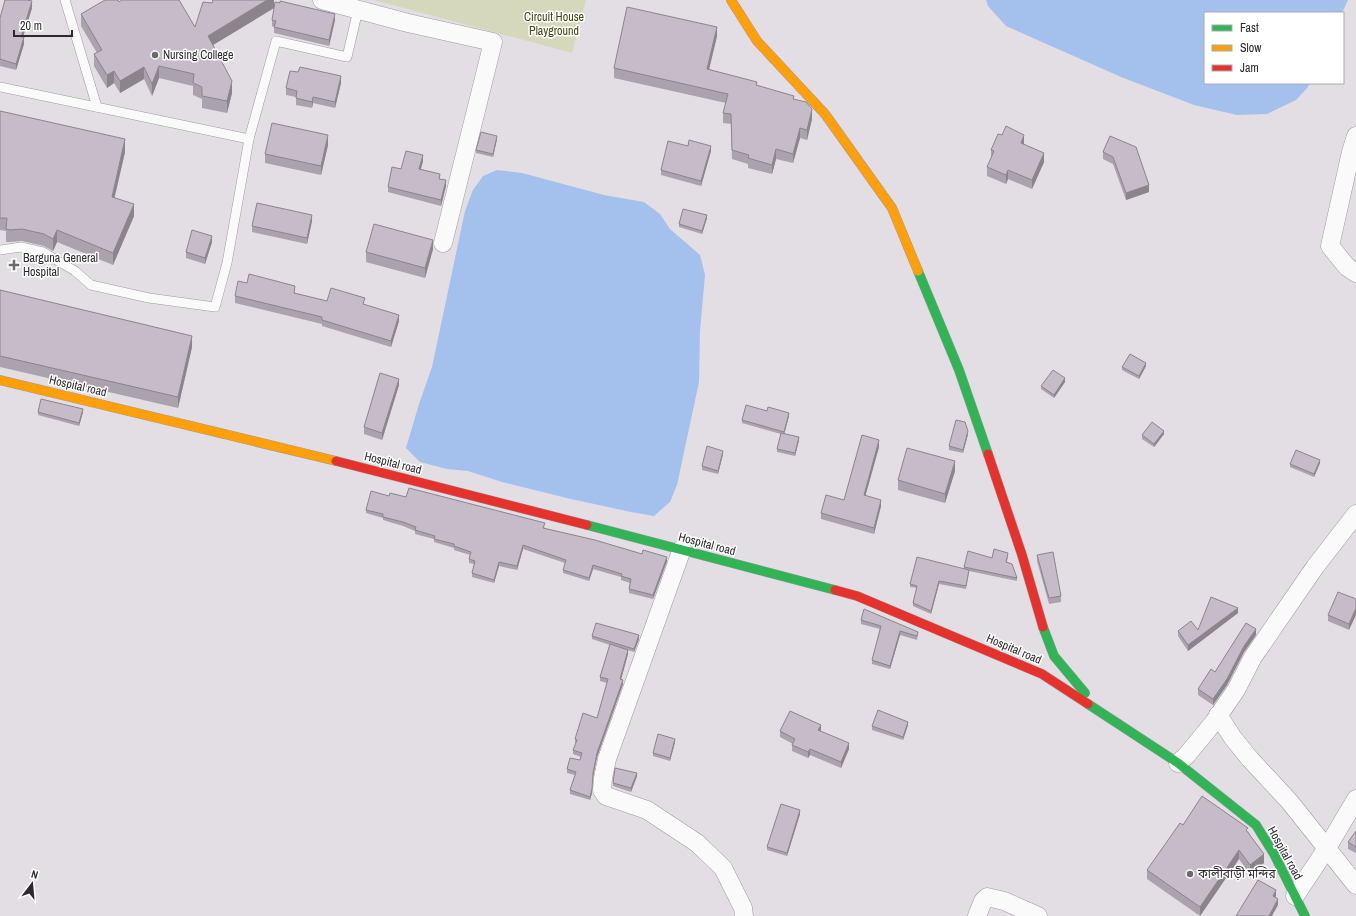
<svg xmlns="http://www.w3.org/2000/svg" width="1356" height="916" viewBox="0 0 1356 916" font-family="'Archivo Narrow','Noto Sans Bengali',sans-serif">
	<style>
		.green { fill: #d5d8bb }
		.water { fill: #a4c1ee }
		.lines { fill: none; stroke-linecap: round; stroke-linejoin: round }
		.lane-casing { stroke: #9e9b9f; stroke-width: 10 }
		.street-casing { stroke: #9e9b9f; stroke-width: 19 }
		.fast-casing { stroke: #9e9b9f; stroke-width: 10 }
		.slow-casing { stroke: #9e9b9f; stroke-width: 10 }
		.jam-casing { stroke: #9e9b9f; stroke-width: 10 }
		.lane { stroke: #fbfafb; stroke-width: 9 }
		.street { stroke: #fbfafb; stroke-width: 18 }
		.fast { stroke: #30b455; stroke-width: 9 }
		.slow { stroke: #ff9f0a; stroke-width: 9 }
		.jam { stroke: #e5322d; stroke-width: 9 }
		.wall { fill: #aaa2ad }
		.shaded-wall { fill: #8b848d }
		.building { fill: #c6bcc9; stroke: #8b848d }
		.poi-dot { fill: #6c696d; stroke: #fff; stroke-width: 1.5 }
		.labels { text-anchor: middle; stroke-width: 3; stroke-linejoin: round; paint-order: stroke }
		.park-label { font-size: 12px; fill: #3f450b; stroke: #fff }
		.poi-label { font-size: 12px; fill: #2c2a2d; stroke: #fff; text-anchor: start }
		.street-label { font-size: 12px; fill: #2c2a2d; stroke: #fff }
	</style>
	<rect width="100%" height="100%" fill="#e2dee3"/>
	<polygon class="green" points="374,0 586,0 572,53"/>
	<g class="water">
		<polygon points="986,0 1348,0 1342,13 1205,13 1205,83 1310,83 1308,87 1296,100 1267,114 1237,115 1194,105 1121,77 1006,26 988,6"/>
		<polygon points="497,170 522,173 604,195 644,202 660,214 670,229 700,255 705,275 700,331 699,382 677,485 670,502 654,516 631,512 571,499 502,482 468,471 447,469 420,462 406,448 419,404 432,367 465,211 473,190 483,176"/>
	</g>
	<g class="lines">
		<g class="lane-casing">
			<g id="lane">
				<polyline points="65,0 97,107"/>
				<polyline points="0,87 249,139 276,41 347,57 358,10"/>
				<polyline points="0,250 21,247 43,252 75,271 91,285 149,298 215,307 227,263 249,139"/>
			</g>
		</g>
		<g class="street-casing">
			<g id="street">
				<polyline points="322,0 408,23 493,42 443,243"/>
				<polyline points="1356,136 1351,152 1330,246 1347,267 1356,273"/>
				<polyline points="682,549 607,759 603,778 602,790 606,796 647,810 697,843 723,868 743,908 744,916"/>
				<polyline points="1218,715 1233,738 1250,759 1289,801 1356,885"/>
				<polyline points="1178,763 1186,756 1214,722 1236,690 1253,657 1315,567 1356,514"/>
				<polyline points="1295,896 1327,848 1356,799"/>
				<polyline points="977,916 983,901 987,897 1004,901 1038,916"/>
			</g>
		</g>
		<g class="fast-casing">
			<g id="fast">
				<polyline points="918,271 959,370 988,454"/>
				<polyline points="587,525 835,590"/>
				<polyline points="1043,627 1054,656 1085,693"/>
				<polyline points="1088,704 1178,763 1256,825 1274,854 1305,916"/>
			</g>
		</g>
		<g class="slow-casing">
			<g id="slow">
				<polyline points="731,0 757,41 825,114 892,208 918,271"/>
				<polyline points="0,380 336,461"/>
			</g>
		</g>
		<g class="jam-casing">
			<g id="jam">
				<polyline points="988,454 1022,555 1043,627"/>
				<polyline points="336,461 587,525"/>
				<polyline points="835,590 857,596 1042,674 1088,704"/>
			</g>
		</g>
		<use href="#lane" class="lane"/>
		<use href="#street" class="street"/>
		<use href="#fast" class="fast"/>
		<use href="#slow" class="slow"/>
		<use href="#jam" class="jam"/>
	</g>
	<g class="wall">
		<polygon points="274,0 274,8 213,45 232,93 227,113 202,108 202,99 193,95 193,86 159,78 152,96 144,79 120,93 114,83 107,88 94,66 94,54 97,53 81,26 81,14 119,2 195,27"/>
		<polygon points="32,8 23,37 24,44 16,70 0,66 0,18"/>
		<polygon points="272,20 335,20 329,46 274,33 274,27 272,26"/>
		<polygon points="717,36 709,69 794,99 812,119 807,140 800,138 793,163 776,159 772,174 748,168 748,164 732,159 731,124 723,123 723,113 726,103 614,78 614,68"/>
		<polygon points="341,83 335,108 313,103 312,108 296,105 296,97 286,95 286,88"/>
		<polygon points="0,111 125,152 114,198 134,216 113,265 57,242 53,251 44,246 22,241 10,242 6,242 6,231 0,230"/>
		<polygon points="1110,136 1149,192 1126,200 1113,164 1103,159 1103,152"/>
		<polygon points="497,139 493,157 476,153 476,150"/>
		<polygon points="1024,144 1024,145 1044,162 1032,189 1008,179 1006,184 987,176 987,167 991,159 991,150"/>
		<polygon points="328,145 321,175 265,163 265,154"/>
		<polygon points="688,146 711,151 701,186 661,175 661,170"/>
		<polygon points="423,161 421,169 440,179 446,186 441,206 388,192 388,187 401,169"/>
		<polygon points="707,218 702,234 679,227 679,224"/>
		<polygon points="312,221 307,244 252,232 252,226"/>
		<polygon points="212,242 205,264 186,258 186,252"/>
		<polygon points="433,249 425,278 366,262 366,252"/>
		<polygon points="247,283 295,292 295,293 327,301 364,305 399,321 391,347 322,326 322,324 235,303 235,296"/>
		<polygon points="0,290 192,347 178,408 0,367"/>
		<polygon points="1146,366 1139,379 1122,370 1122,367"/>
		<polygon points="1065,382 1054,398 1041,389 1041,386"/>
		<polygon points="399,385 382,440 364,434 364,427"/>
		<polygon points="38,412 83,412 79,426 38,415"/>
		<polygon points="789,416 784,433 799,440 795,456 777,452 777,449 781,434 742,423 742,420"/>
		<polygon points="968,434 963,453 949,450 949,446"/>
		<polygon points="1164,434 1154,447 1142,439 1142,435"/>
		<polygon points="879,447 865,496 881,506 874,534 821,519 821,513 844,500"/>
		<polygon points="723,454 718,474 702,470 702,466"/>
		<polygon points="1320,463 1314,477 1290,467 1290,464"/>
		<polygon points="955,471 945,503 898,490 898,480"/>
		<polygon points="389,496 406,497 545,527 544,528 667,561 653,599 629,593 629,589 630,583 621,580 621,577 593,569 589,581 563,573 563,570 565,563 523,549 517,570 499,566 494,583 472,577 472,573 474,564 469,563 469,559 470,555 454,550 454,548 434,542 434,539 415,534 415,531 403,526 383,520 383,518 366,513 366,510"/>
		<polygon points="1037,555 1061,596 1061,602 1049,604 1037,561"/>
		<polygon points="1008,556 1007,562 1017,578 1017,581 969,571 966,589 939,584 931,614 913,606 913,603 917,588 910,587 910,584 964,569 964,567 992,558"/>
		<polygon points="1356,599 1349,630 1328,621 1328,615"/>
		<polygon points="1238,613 1188,651 1178,636 1178,631 1198,630"/>
		<polygon points="861,620 918,635 917,640 900,635 890,669 872,664 872,660 880,629 861,624"/>
		<polygon points="1256,635 1244,652 1227,685 1213,705 1198,695 1198,689 1215,672"/>
		<polygon points="592,636 639,639 634,652 628,650 628,654 621,680 623,684 597,757 593,777 592,793 590,800 570,794 570,790 575,775 567,773 567,769 580,760 581,757 573,754 573,750 576,743 575,743 575,739 597,718 607,683 600,681 600,677 610,645 592,639"/>
		<polygon points="908,725 903,740 872,730 872,726"/>
		<polygon points="821,730 821,731 849,749 841,768 810,755 808,758 792,751 792,745 793,744 780,737 780,731"/>
		<polygon points="675,742 670,761 653,756 653,753"/>
		<polygon points="637,776 631,792 613,786 613,783"/>
		<polygon points="800,814 787,856 767,850 767,847"/>
		<polygon points="1248,831 1264,863 1250,874 1239,859 1200,916 1147,879 1147,870"/>
		<polygon points="1356,831 1356,853 1348,849 1348,842"/>
	</g>
	<g class="shaded-wall">
		<polygon points="267,0 274,0 274,8 208,48 208,36"/>
		<polygon points="32,1 32,8 21,43 21,37"/>
		<polygon points="335,14 335,20 329,46 329,40"/>
		<polygon points="717,27 717,36 707,78 707,69"/>
		<polygon points="24,37 24,44 16,70 16,64"/>
		<polygon points="159,66 159,78 152,96 152,84"/>
		<polygon points="144,67 144,79 120,93 120,81"/>
		<polygon points="114,71 114,83 107,88 107,75"/>
		<polygon points="341,76 341,83 335,108 335,102"/>
		<polygon points="232,81 232,93 227,113 227,101"/>
		<polygon points="313,97 313,103 312,108 312,102"/>
		<polygon points="812,109 812,119 807,140 807,130"/>
		<polygon points="800,128 800,138 793,163 793,154"/>
		<polygon points="328,135 328,145 321,175 321,166"/>
		<polygon points="1024,135 1024,144 1021,153 1021,143"/>
		<polygon points="497,136 497,139 493,157 493,154"/>
		<polygon points="125,139 125,152 112,209 112,197"/>
		<polygon points="711,146 711,151 701,186 701,181"/>
		<polygon points="776,149 776,159 772,174 772,165"/>
		<polygon points="1044,153 1044,162 1032,189 1032,180"/>
		<polygon points="423,155 423,161 419,175 419,169"/>
		<polygon points="1008,170 1008,179 1006,184 1006,175"/>
		<polygon points="446,180 446,186 441,206 441,200"/>
		<polygon points="1149,185 1149,192 1126,200 1126,193"/>
		<polygon points="134,204 134,216 113,265 113,253"/>
		<polygon points="312,215 312,221 307,244 307,238"/>
		<polygon points="707,215 707,218 702,234 702,231"/>
		<polygon points="57,230 57,242 53,251 53,239"/>
		<polygon points="212,236 212,242 205,264 205,258"/>
		<polygon points="433,240 433,249 425,278 425,268"/>
		<polygon points="399,315 399,321 391,347 391,341"/>
		<polygon points="192,336 192,347 178,408 178,397"/>
		<polygon points="1146,363 1146,366 1139,379 1139,376"/>
		<polygon points="1065,378 1065,382 1054,398 1054,395"/>
		<polygon points="399,379 399,385 382,440 382,433"/>
		<polygon points="83,409 83,412 79,426 79,423"/>
		<polygon points="789,413 789,416 784,435 784,432"/>
		<polygon points="968,431 968,434 963,453 963,450"/>
		<polygon points="1164,431 1164,434 1154,447 1154,444"/>
		<polygon points="799,437 799,440 795,456 795,453"/>
		<polygon points="879,440 879,447 864,501 864,495"/>
		<polygon points="723,451 723,454 718,474 718,471"/>
		<polygon points="1320,460 1320,463 1314,477 1314,474"/>
		<polygon points="955,461 955,471 945,503 945,494"/>
		<polygon points="881,500 881,506 874,534 874,528"/>
		<polygon points="523,545 523,549 517,570 517,566"/>
		<polygon points="667,557 667,561 653,599 653,595"/>
		<polygon points="499,562 499,566 494,583 494,580"/>
		<polygon points="593,565 593,569 589,581 589,578"/>
		<polygon points="939,581 939,584 931,614 931,611"/>
		<polygon points="1238,608 1238,613 1188,651 1188,645"/>
		<polygon points="1356,608 1356,615 1349,630 1349,624"/>
		<polygon points="1256,629 1256,635 1244,652 1227,685 1213,705 1213,699 1244,646"/>
		<polygon points="900,631 900,635 890,669 890,666"/>
		<polygon points="639,635 639,639 634,652 634,649"/>
		<polygon points="628,650 628,654 620,683 620,679"/>
		<polygon points="623,680 623,684 597,757 593,777 593,773 597,753"/>
		<polygon points="908,722 908,725 903,740 903,737"/>
		<polygon points="821,725 821,730 818,736 818,730"/>
		<polygon points="675,739 675,742 670,761 670,758"/>
		<polygon points="849,743 849,749 841,768 841,762"/>
		<polygon points="810,749 810,755 808,758 808,752"/>
		<polygon points="637,773 637,776 631,792 631,788"/>
		<polygon points="592,789 592,793 590,800 590,797"/>
		<polygon points="800,810 800,814 787,856 787,853"/>
		<polygon points="1239,850 1239,859 1200,916 1200,907"/>
		<polygon points="1264,854 1264,863 1250,874 1250,865"/>
		<polygon points="1276,890 1276,896 1273,903 1273,896"/>
		<polygon points="1278,899 1278,905 1272,916 1269,916"/>
	</g>
	<g class="building">
		<polygon points="5,0 27,0 32,1 21,37 24,37 16,64 0,59 0,18"/>
		<polygon points="105,0 118,0 119,2 122,0 179,0 195,27 203,2 212,3 213,0 267,0 208,36 232,81 227,101 202,96 202,87 193,83 194,74 159,66 152,84 144,67 120,81 114,71 107,75 94,54 102,50 81,14"/>
		<polygon points="280,1 335,14 329,40 274,27 276,21 272,20 275,2 280,3"/>
		<polygon points="627,7 717,27 707,69 757,82 756,85 794,96 793,99 806,102 812,109 807,130 800,128 793,154 776,149 772,165 748,158 749,155 732,150 731,114 723,113 728,94 614,68"/>
		<polygon points="300,67 341,76 335,102 313,97 312,102 296,98 297,91 286,88 290,71 298,72"/>
		<polygon points="0,111 125,139 112,197 134,204 113,253 57,230 53,239 44,234 22,229 10,230 6,229 7,218 0,218"/>
		<polygon points="272,123 328,135 321,166 265,154"/>
		<polygon points="1006,126 1024,135 1021,143 1044,153 1032,180 1008,170 1006,175 987,167 994,151 991,150 998,134 1002,135"/>
		<polygon points="481,132 497,136 493,154 476,150"/>
		<polygon points="1110,136 1136,147 1149,185 1126,193 1113,157 1103,152"/>
		<polygon points="689,140 711,146 701,181 661,170 668,141 688,146"/>
		<polygon points="406,151 423,155 419,169 440,174 439,179 446,180 441,200 388,187 392,167 401,169"/>
		<polygon points="257,203 312,215 307,238 252,226"/>
		<polygon points="683,209 707,215 702,231 679,224"/>
		<polygon points="374,224 433,240 425,268 366,252"/>
		<polygon points="192,230 212,236 205,258 186,252"/>
		<polygon points="249,274 295,286 294,293 327,301 331,288 365,298 363,304 399,315 391,341 322,320 322,317 235,296 238,281 247,283"/>
		<polygon points="0,290 192,336 178,397 0,356"/>
		<polygon points="1130,354 1146,363 1139,376 1122,367"/>
		<polygon points="1053,370 1065,378 1054,395 1041,386"/>
		<polygon points="380,373 399,379 382,433 364,427"/>
		<polygon points="41,399 83,409 79,423 38,412"/>
		<polygon points="746,405 767,411 768,407 789,413 784,432 742,420"/>
		<polygon points="956,420 965,422 968,431 963,450 949,446"/>
		<polygon points="1152,422 1164,431 1154,444 1142,435"/>
		<polygon points="781,433 799,437 795,453 777,449"/>
		<polygon points="862,435 879,440 864,495 881,500 874,528 821,513 826,495 844,500"/>
		<polygon points="707,446 723,451 718,471 702,466"/>
		<polygon points="907,448 955,461 945,494 898,480"/>
		<polygon points="1296,450 1320,460 1314,474 1290,464"/>
		<polygon points="409,488 545,523 543,528 595,540 642,554 643,550 667,557 653,595 629,589 631,579 621,576 622,574 593,565 589,578 563,570 566,560 523,545 517,566 499,562 494,580 472,573 475,561 469,559 471,552 454,546 454,544 434,539 435,536 415,530 416,527 403,522 383,517 383,514 366,510 371,491 389,496 390,493 406,497"/>
		<polygon points="994,549 1008,553 1006,562 1012,564 1017,578 964,567 968,551 992,558"/>
		<polygon points="1053,552 1061,596 1049,598 1037,555"/>
		<polygon points="917,557 969,570 966,586 939,581 931,611 913,603 917,586 910,584"/>
		<polygon points="1338,592 1356,599 1356,608 1349,624 1328,615"/>
		<polygon points="1211,597 1238,608 1188,645 1178,631 1191,621 1198,630"/>
		<polygon points="864,609 918,632 917,636 900,631 890,666 872,660 881,626 861,620"/>
		<polygon points="596,623 639,635 634,649 592,636"/>
		<polygon points="1246,623 1256,629 1244,646 1227,679 1213,699 1198,689 1211,669 1215,672"/>
		<polygon points="610,644 628,650 620,679 623,680 597,753 593,773 592,789 590,797 570,790 576,772 567,769 570,758 580,760 582,753 573,750 577,740 575,739 583,713 597,718 608,679 600,677"/>
		<polygon points="878,710 908,722 903,737 872,726"/>
		<polygon points="790,711 821,725 818,730 849,743 841,762 810,749 808,752 792,745 795,739 780,731"/>
		<polygon points="658,734 675,739 670,758 653,753"/>
		<polygon points="615,768 637,773 631,788 613,783"/>
		<polygon points="1202,796 1248,828 1246,830 1264,854 1250,865 1239,850 1200,907 1147,870 1180,823 1183,825"/>
		<polygon points="781,804 800,810 787,853 767,847"/>
		<polygon points="1356,831 1356,847 1348,842"/>
		<polygon points="1258,880 1276,890 1273,896 1278,899 1269,916 1236,916"/>
	</g>
	<g class="poi-dot">
		<circle cx="155" cy="55" r="4"/>
		<path d="M12 259h4v4h4v4h-4v4h-4v-4h-4v-4h4z"/>
		<circle cx="1190" cy="874" r="4"/>
	</g>
	<g class="labels">
		<g class="park-label">
			<text x="554" y="21">Circuit House<tspan x="554" dy="14">Playground</tspan></text>
		</g>
		<g class="poi-label">
			<text x="163" y="59">Nursing College</text>
			<text x="23" y="262">Barguna General<tspan x="23" dy="14">Hospital</tspan></text>
			<text x="1198" y="878">কালীবাড়ী মন্দির</text>
		</g>
		<g class="street-label">
			<text transform="translate(78 386) rotate(13)" y="4">Hospital road</text>
			<text transform="translate(393 463) rotate(14)" y="4">Hospital road</text>
			<text transform="translate(707 544) rotate(15)" y="4">Hospital road</text>
			<text transform="translate(1014 649) rotate(23)" y="4">Hospital road</text>
			<text transform="translate(1285 853) rotate(61)" y="4">Hospital road</text>
		</g>
	</g>
	<rect x="1204" y="12" width="140" height="72" fill="#ffffff" stroke="#abaaab"/>
	<rect x="1212" y="25" width="20" height="6" fill="#30b455" stroke="#abaaab"/>
	<text x="1240" y="32" font-size="12" fill="#2c2a2d">Fast</text>
	<rect x="1212" y="45" width="20" height="6" fill="#ff9f0a" stroke="#abaaab"/>
	<text x="1240" y="52" font-size="12" fill="#2c2a2d">Slow</text>
	<rect x="1212" y="65" width="20" height="6" fill="#e5322d" stroke="#abaaab"/>
	<text x="1240" y="72" font-size="12" fill="#2c2a2d">Jam</text>
	<g transform="translate(32 884) rotate(16)" stroke="#ffffff" stroke-width="3" paint-order="stroke">
	<path d="M0-3L7 15L0 10L-7 15Z" fill="#2c2a2d"/>
	<text y="-6" font-size="11" font-weight="bold" text-anchor="middle" fill="#2c2a2d">N</text>
	</g>
	<path d="M14 30v6h58v-6" fill="none" stroke="#2c2a2d" stroke-width="2"/>
	<text x="20" y="30" font-size="12" fill="#2c2a2d" stroke="#ffffff" stroke-width="3" paint-order="stroke">20 m</text>
</svg>
